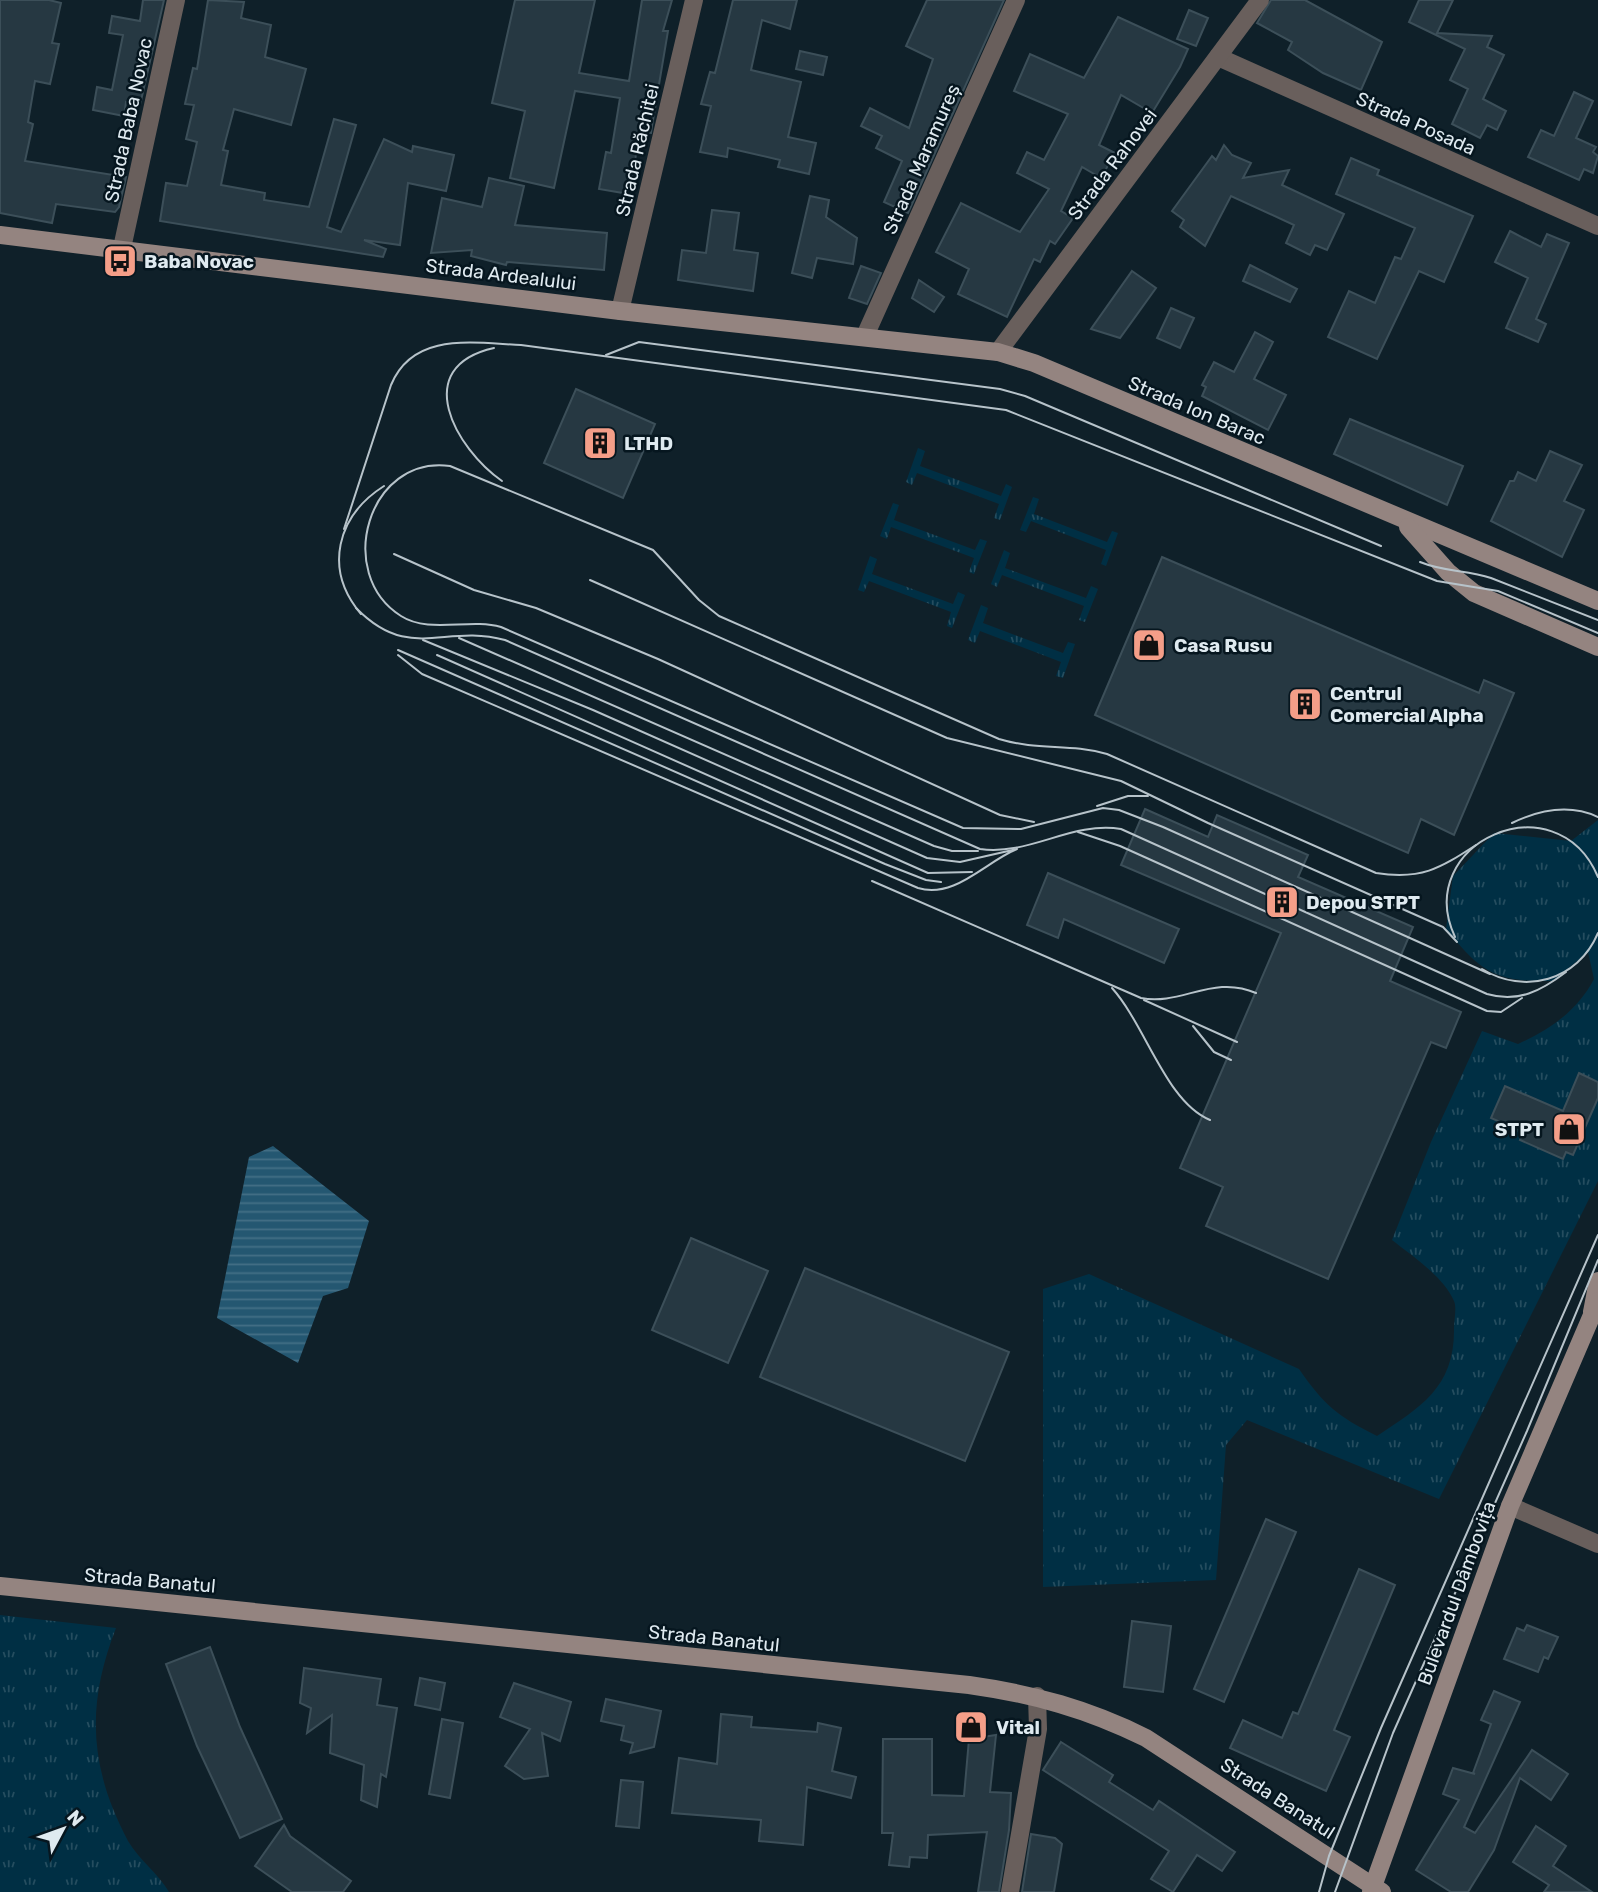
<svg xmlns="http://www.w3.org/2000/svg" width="1598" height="1892" viewBox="0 0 1598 1892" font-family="Rubik,sans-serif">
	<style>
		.grass { fill: url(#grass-tufts) }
		.water { fill: url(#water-rules) }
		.building { fill: #263842; stroke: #3c4f59; stroke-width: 2 }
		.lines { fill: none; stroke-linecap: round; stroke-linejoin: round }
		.street { stroke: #695f5c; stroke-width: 18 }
		.secondary { stroke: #948480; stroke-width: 18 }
		.tram { stroke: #b7c3ca; stroke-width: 2 }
		.labels { text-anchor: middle; stroke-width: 5; stroke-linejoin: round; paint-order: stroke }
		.street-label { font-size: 19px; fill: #dfeaf0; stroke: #06161f }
		.poi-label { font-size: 19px; font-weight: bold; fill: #dfeaf0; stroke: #06161f; text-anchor: start }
	</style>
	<defs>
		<pattern id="grass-tufts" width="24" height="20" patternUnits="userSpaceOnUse" patternTransform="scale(1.75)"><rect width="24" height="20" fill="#002f44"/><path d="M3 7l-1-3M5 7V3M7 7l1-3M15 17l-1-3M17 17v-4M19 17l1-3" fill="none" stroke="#254d5f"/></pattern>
		<pattern id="water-rules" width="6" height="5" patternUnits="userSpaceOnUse" patternTransform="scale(1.75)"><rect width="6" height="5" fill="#245771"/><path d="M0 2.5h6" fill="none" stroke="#436f86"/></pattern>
	</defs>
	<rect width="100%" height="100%" fill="#0f2029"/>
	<g class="grass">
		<polygon points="918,448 925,451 920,466 1001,496 1006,484 1012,487 1000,520 994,518 999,504 917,473 912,485 906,482"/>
		<polygon points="1033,497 1039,499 1034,514 1107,542 1112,531 1118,533 1106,566 1101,564 1106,550 1031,521 1026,532 1020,530"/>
		<polygon points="893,503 899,505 894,520 975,550 980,539 987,541 974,574 969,572 974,558 891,527 887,539 880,536"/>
		<polygon points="1004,550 1010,553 1005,568 1086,598 1091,586 1098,589 1085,622 1079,620 1084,606 1002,575 997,587 991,584"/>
		<polygon points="870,556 877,559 872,574 953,604 958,592 965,595 952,628 947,626 951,612 869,581 864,592 858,590"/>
		<polygon points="981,605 988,608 983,623 1063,653 1068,642 1075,644 1063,678 1056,676 1061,662 980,631 975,643 968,640"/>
		<path d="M1598,820V1181L1439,1499L1247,1420L1226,1445L1216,1580L1043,1587V1289L1089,1274L1299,1369C1324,1405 1337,1416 1377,1436C1421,1407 1455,1387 1454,1328C1454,1320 1457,1308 1454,1301C1444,1277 1411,1255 1392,1240L1431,1142L1482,1031L1518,1044C1550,1030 1578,1010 1594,979L1588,952L1553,981C1495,982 1482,973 1446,929L1453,876L1494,833L1571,841Z"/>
		<path d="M0,1615L116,1628C86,1705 89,1767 128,1841C139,1860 158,1873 169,1892H0Z"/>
	</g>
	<polygon class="water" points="273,1146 369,1221 348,1288 323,1296 298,1363 217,1318 249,1157"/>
	<g class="building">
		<polygon points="0,0 49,0 61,3 52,43 59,44 50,84 35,81 28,122 33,124 25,161 126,177 119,207 115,212 56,204 52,223 0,213"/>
		<polygon points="143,0 164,0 140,105 126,102 124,116 93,110 97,87 112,90 123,35 109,33 112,16 140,21"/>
		<polygon points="208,0 244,2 241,18 271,25 265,57 306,69 291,125 234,109 223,150 228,151 221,185 265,193 264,200 309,207 334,119 356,125 327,227 341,232 384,139 412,152 413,146 454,155 446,191 408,183 400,245 364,240 386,249 383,257 160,221 166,183 187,186 197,142 186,139 194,105 185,104 193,68 197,69"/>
		<polygon points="515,0 595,0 579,73 629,81 642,0 672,0 663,31 668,31 652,126 651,133 640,132 629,194 599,189 606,152 611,153 620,98 575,91 554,188 510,178 525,111 492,103"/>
		<polygon points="733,0 797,0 790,29 762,20 751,70 801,82 788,137 816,143 809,174 778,167 780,160 728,148 727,157 700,152 711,106 701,104 710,72 715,73"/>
		<polygon points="927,0 1004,0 908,213 884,202 902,161 876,148 882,136 861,126 870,108 909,128 933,59 906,46"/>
		<polygon points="1271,0 1305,0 1382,42 1361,90 1323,73 1288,50 1292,42 1257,23"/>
		<polygon points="1419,0 1453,0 1437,33 1492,36 1487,47 1504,55 1483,99 1506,111 1497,130 1487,125 1480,138 1452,124 1468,89 1450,80 1465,49 1409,22"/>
		<polygon points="1189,10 1208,18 1196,46 1177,39"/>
		<polygon points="1118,17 1188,49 1180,67 1152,113 1121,95 1099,145 1115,153 1101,178 1082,167 1061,211 1073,218 1055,244 1050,241 1040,262 1034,259 1007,317 958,294 969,269 936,252 961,203 1020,232 1049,189 1017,173 1027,152 1044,160 1068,114 1014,91 1030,54 1084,78"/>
		<polygon points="800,51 827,57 823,75 796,69"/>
		<polygon points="1574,92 1593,101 1576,138 1596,147 1593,152 1598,156 1593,173 1584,169 1579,180 1528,157 1541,130 1554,136"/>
		<polygon points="1224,145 1232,155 1251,163 1243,178 1289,170 1282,185 1344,214 1327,250 1315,245 1310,255 1286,243 1294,225 1231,196 1205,246 1180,227 1184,220 1172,211 1212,156 1216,160"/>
		<polygon points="1351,158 1379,170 1377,175 1473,216 1444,282 1419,271 1377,359 1328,337 1349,291 1375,303 1395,257 1401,259 1415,228 1336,194"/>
		<polygon points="489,178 524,186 515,225 607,233 604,270 507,262 506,265 471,256 472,250 431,253 442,198 482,207"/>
		<polygon points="810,196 829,200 826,217 857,238 853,264 817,258 812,278 792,273"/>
		<polygon points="712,210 739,213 734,250 758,253 753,291 678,280 682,250 706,253"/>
		<polygon points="1510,231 1541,247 1547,234 1569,243 1536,319 1546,324 1538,342 1506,328 1528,278 1495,262"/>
		<polygon points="1250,265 1297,289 1290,302 1243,281"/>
		<polygon points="861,266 881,273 867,304 849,298"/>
		<polygon points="1132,271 1156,288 1120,338 1091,329"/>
		<polygon points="919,280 944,297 934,312 912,298"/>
		<polygon points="1171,308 1194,318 1180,348 1157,338"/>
		<polygon points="1255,332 1273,342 1254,379 1286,395 1268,430 1202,396 1206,387 1202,385 1214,362 1234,372"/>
		<polygon points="576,389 655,424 623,498 544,463"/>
		<polygon points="1350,419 1463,466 1447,505 1334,454"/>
		<polygon points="1550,451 1582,465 1564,501 1584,510 1562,557 1491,521 1510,481 1514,481 1518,472 1536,481"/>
		<polygon points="1162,557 1479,693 1484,680 1514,693 1454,835 1421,819 1408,853 1095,715"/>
		<polygon points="1145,809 1208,837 1217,815 1308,855 1298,877 1413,927 1390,981 1461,1012 1446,1048 1431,1042 1328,1279 1206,1226 1223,1187 1180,1168 1281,933 1121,865"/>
		<polygon points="1048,873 1179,929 1164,963 1064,919 1058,938 1027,925"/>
		<polygon points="1579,1073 1598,1082 1598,1098 1573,1155 1566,1152 1563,1159 1520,1140 1523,1132 1491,1118 1505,1086 1563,1111"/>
		<polygon points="691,1238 768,1271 728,1363 652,1330"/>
		<polygon points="805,1268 1009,1352 965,1461 760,1377"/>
		<polygon points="1266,1519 1296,1532 1224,1702 1194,1689"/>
		<polygon points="1359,1569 1395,1585 1334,1730 1350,1737 1326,1791 1230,1748 1243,1720 1282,1738 1293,1712 1298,1714"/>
		<polygon points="1132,1621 1171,1626 1163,1692 1124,1687"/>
		<polygon points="1527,1625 1558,1637 1548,1659 1544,1657 1538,1672 1504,1659 1517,1628 1524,1631"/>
		<polygon points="210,1647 240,1727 282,1819 240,1838 197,1746 166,1664"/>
		<polygon points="304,1668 381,1679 377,1705 397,1708 386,1777 381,1774 377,1807 361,1800 364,1765 330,1753 332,1715 307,1733 311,1708 300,1703"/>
		<polygon points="420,1678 445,1683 440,1710 415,1705"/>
		<polygon points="514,1683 571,1702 560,1741 542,1733 548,1776 524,1779 505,1766 530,1729 500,1717"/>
		<polygon points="1494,1691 1520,1702 1464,1827 1475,1833 1532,1750 1568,1774 1551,1800 1520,1778 1494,1850 1468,1892 1451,1892 1416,1870 1459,1800 1443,1794 1453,1768 1475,1774 1473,1773 1491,1724 1481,1720"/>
		<polygon points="606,1699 661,1711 654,1747 630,1753 633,1743 621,1740 624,1726 601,1721"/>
		<polygon points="721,1714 752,1717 751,1727 817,1732 818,1723 841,1728 832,1771 856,1777 851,1798 807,1787 803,1845 759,1841 761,1820 672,1813 679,1758 717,1764"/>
		<polygon points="442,1719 463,1723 450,1798 429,1794"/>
		<polygon points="996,1735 990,1792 1011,1793 1009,1830 999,1892 978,1892 987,1832 928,1835 927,1858 910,1857 909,1867 889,1865 893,1833 882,1833 883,1739 932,1739 932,1795 964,1796 969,1739"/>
		<polygon points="1061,1742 1113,1775 1109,1782 1153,1810 1159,1801 1235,1852 1222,1871 1197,1855 1173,1892 1151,1879 1169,1851 1043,1770"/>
		<polygon points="621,1780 643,1782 639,1828 616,1826"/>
		<polygon points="284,1825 290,1836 351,1881 343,1892 292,1892 255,1866"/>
		<polygon points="1536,1826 1566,1846 1553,1866 1592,1892 1544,1892 1549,1885 1513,1862"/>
		<polygon points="1031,1834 1055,1838 1062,1844 1054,1892 1022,1892"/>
	</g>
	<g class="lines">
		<g class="street">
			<polyline points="1218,57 1598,226"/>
			<polyline points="122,248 176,0"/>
			<polyline points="620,311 694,0"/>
			<polyline points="865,336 1016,0"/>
			<polyline points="998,352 1260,0"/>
			<polyline points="1510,1506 1598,1544"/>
			<polyline points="1010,1892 1038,1729 1037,1696"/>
		</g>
		<g class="secondary">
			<polyline points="0,235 620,311 998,352 1034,363 1598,601"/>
			<polyline points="1408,527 1448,572 1474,593 1598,647"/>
			<polyline points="1592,1312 1598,1281"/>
			<path d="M0,1586L969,1685C1033,1694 1088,1709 1146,1738L1382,1892"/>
			<polyline points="1371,1892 1510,1506 1598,1301"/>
		</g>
		<g class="tram">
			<path d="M494,348C409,367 456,449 502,481"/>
			<polyline points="606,355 639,342 1000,389 1025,396 1381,546"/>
			<path d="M344,529L391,385C413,331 474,343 521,345L1006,410L1437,581L1498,591L1598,633"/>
			<polyline points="394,554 474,590 536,608 658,659 1000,815 1034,822"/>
			<path d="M1420,562C1444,572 1467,570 1491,578L1598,620"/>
			<polyline points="590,580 947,738 1121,781 1208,823 1443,927 1457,942"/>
			<path d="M356,608C410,663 444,623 505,640L980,849C1030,856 1071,821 1121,829L1487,994C1518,1003 1541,991 1566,972"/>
			<path d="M361,614C323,569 337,516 384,486"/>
			<polyline points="459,638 934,846 952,851 978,851"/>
			<polyline points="398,650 885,864 926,880 941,882"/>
			<path d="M398,655L422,674L918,888C955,899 985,862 1017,849L960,862L927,858L593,710L423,640"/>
			<polyline points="437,655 928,873 972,872"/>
			<polyline points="1097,806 1128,796 1148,796"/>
			<path d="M1512,823C1539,810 1570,804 1598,817"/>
			<polyline points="1078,832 1120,846 1487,1011 1501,1012 1522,998"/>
			<path d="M1476,845C1439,869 1421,880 1376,873L1107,754C1069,743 1039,751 999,739L719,616L699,600L653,550L450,466C368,455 334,574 401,616C429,634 469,618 501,627L963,828L1021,829L1103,808L1119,810L1163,827L1490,974"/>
			<path d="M872,881L1141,998C1181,1006 1213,974 1256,993"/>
			<path d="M1455,937C1411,843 1556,778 1598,877"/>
			<path d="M1482,969C1524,995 1578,981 1598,933"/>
			<path d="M1112,988C1146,1026 1166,1102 1210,1120"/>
			<polyline points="1144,1000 1237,1042"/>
			<polyline points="1193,1026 1214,1052 1231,1060"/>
			<polyline points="1319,1892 1329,1856 1381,1728 1598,1235"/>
			<polyline points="1335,1892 1393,1733 1527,1431 1598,1260"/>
		</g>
	</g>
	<defs>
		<g id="bus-square" transform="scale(1.75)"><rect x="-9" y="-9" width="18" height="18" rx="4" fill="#f49e88" stroke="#06161f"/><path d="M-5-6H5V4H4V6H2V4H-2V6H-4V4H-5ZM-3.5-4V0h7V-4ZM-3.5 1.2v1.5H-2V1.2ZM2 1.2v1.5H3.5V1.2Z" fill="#111"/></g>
		<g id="building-square" transform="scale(1.75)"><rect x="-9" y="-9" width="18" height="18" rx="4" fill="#f49e88" stroke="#06161f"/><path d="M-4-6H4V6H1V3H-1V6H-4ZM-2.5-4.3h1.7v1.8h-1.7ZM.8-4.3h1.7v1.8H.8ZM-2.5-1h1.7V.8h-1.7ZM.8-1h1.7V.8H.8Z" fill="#111"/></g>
		<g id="shop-square" transform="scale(1.75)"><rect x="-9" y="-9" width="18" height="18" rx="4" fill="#f49e88" stroke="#06161f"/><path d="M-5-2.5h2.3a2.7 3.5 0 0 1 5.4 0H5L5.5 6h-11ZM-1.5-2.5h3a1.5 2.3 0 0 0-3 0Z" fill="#111"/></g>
	</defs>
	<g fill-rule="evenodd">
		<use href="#bus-square" x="120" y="261"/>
		<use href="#building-square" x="600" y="443"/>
		<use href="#shop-square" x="1149" y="645"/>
		<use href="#building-square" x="1305" y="704"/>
		<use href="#building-square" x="1282" y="902"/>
		<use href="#shop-square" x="1569" y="1129"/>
		<use href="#shop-square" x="971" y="1727"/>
	</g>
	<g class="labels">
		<g class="street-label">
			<text transform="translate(128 120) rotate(-78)" y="7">Strada Baba Novac</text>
			<text transform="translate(1416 123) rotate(24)" y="7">Strada Posada</text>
			<text transform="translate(637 150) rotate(-77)" y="7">Strada Răchitei</text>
			<text transform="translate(921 159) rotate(-66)" y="7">Strada Maramureș</text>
			<text transform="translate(1112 164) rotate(-53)" y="7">Strada Rahovei</text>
			<text transform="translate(501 274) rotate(7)" y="7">Strada Ardealului</text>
			<text transform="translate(1197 410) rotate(23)" y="7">Strada Ion Barac</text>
			<text transform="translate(150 1580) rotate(5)" y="7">Strada Banatul</text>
			<text transform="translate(1456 1593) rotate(-70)" y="7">Bulevardul Dâmbovița</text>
			<text transform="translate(714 1638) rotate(6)" y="7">Strada Banatul</text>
			<text transform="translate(1278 1798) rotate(33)" y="7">Strada Banatul</text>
		</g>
		<g class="poi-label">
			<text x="144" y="268">Baba Novac</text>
			<text x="624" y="450">LTHD</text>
			<text x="1174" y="652">Casa Rusu</text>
			<text x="1330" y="700">Centrul<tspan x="1330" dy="22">Comercial Alpha</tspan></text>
			<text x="1306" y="909">Depou STPT</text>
			<text x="1544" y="1136" text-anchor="end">STPT</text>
			<text x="996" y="1734">Vital</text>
		</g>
	</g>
	<g transform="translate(63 1829) rotate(49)" stroke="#06161f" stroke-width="5" paint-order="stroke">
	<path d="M0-5L12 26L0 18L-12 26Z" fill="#dfeaf0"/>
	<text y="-10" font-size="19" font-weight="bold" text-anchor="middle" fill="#dfeaf0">N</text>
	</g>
</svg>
